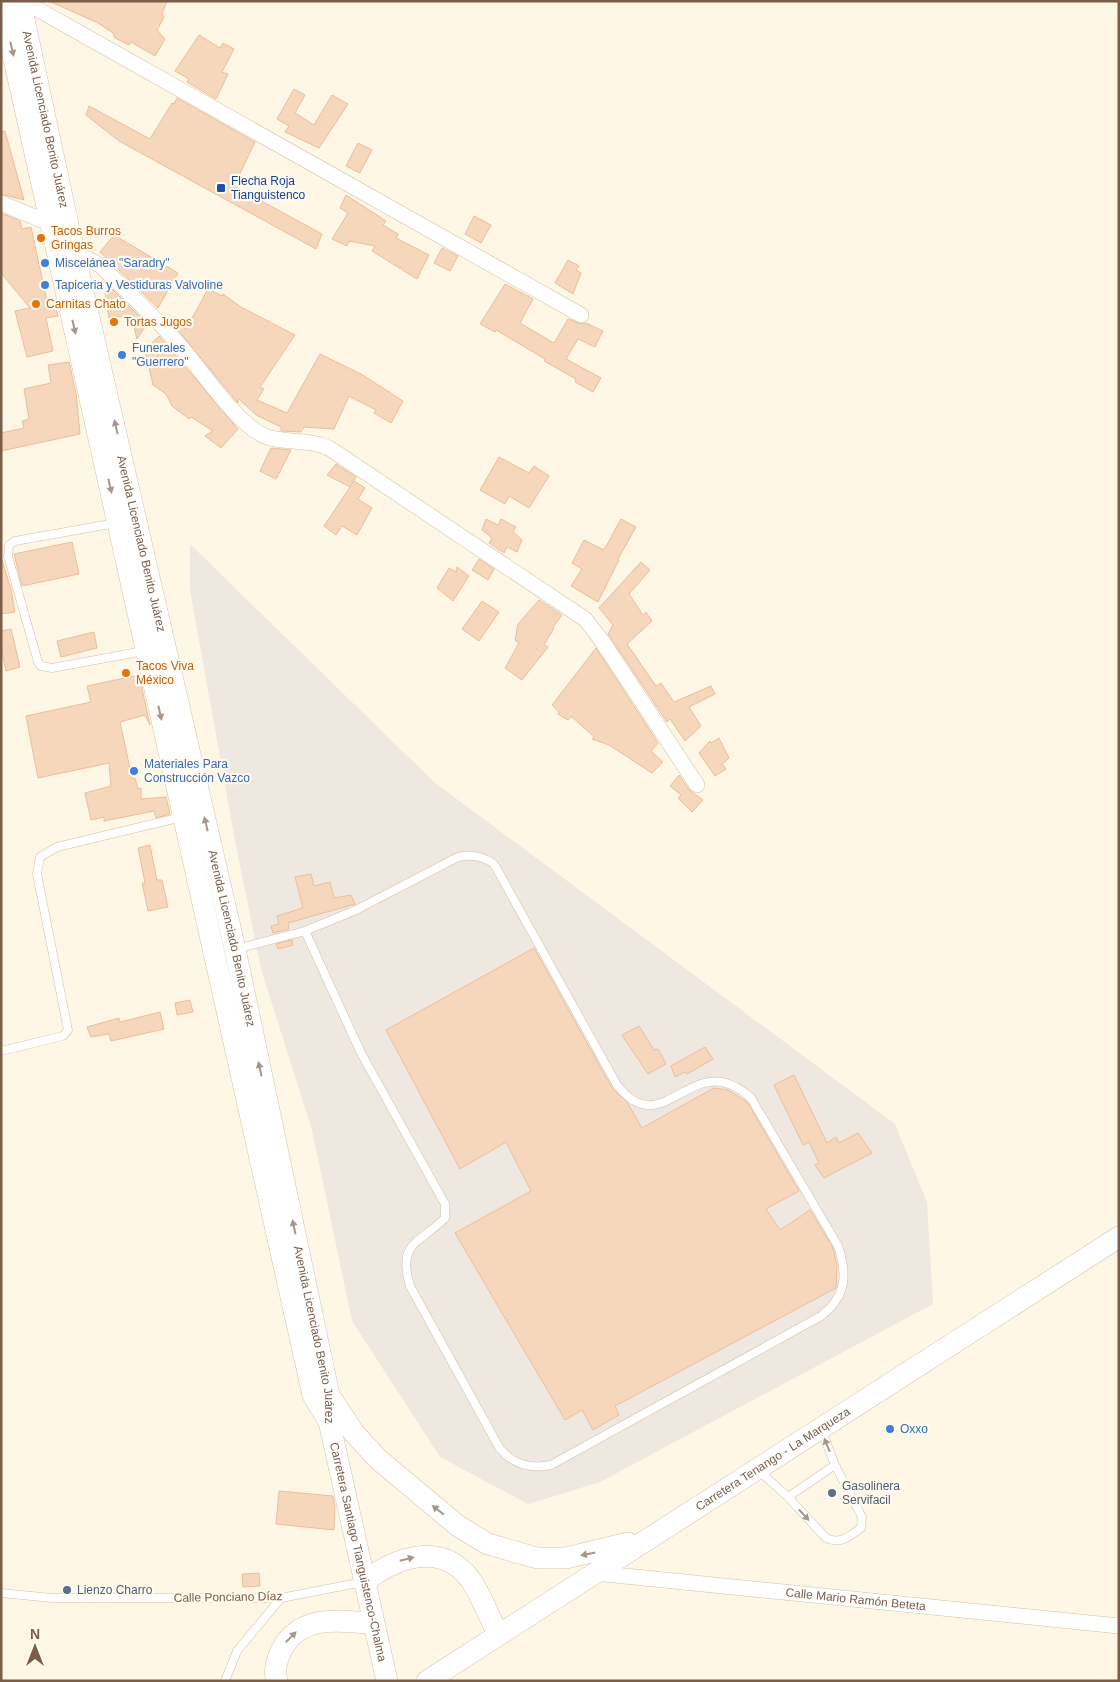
<svg xmlns="http://www.w3.org/2000/svg" width="1120" height="1682" viewBox="0 0 1120 1682" font-family="Helvetica,sans-serif">
	<style>
		.industrial { fill: #eee8e0 }
		.building { fill: #f7d7bb; stroke: #ebbe9a }
		.lines { fill: none; stroke-linecap: round; stroke-linejoin: round }
		.service-casing { stroke: #d2bfaa; stroke-width: 9 }
		.minor-casing { stroke: #d2bfaa; stroke-width: 16 }
		.secondary-casing { stroke: #d8c1aa; stroke-width: 22 }
		.service { stroke: #fff; stroke-width: 8 }
		.minor { stroke: #fff; stroke-width: 15 }
		.secondary { stroke: #fff; stroke-width: 21 }
		.oneway { fill: #a99688 }
		.transit-dot { fill: #1a4fb4; stroke: #fffaef; stroke-width: 2 }
		.food-dot { fill: #e8710a; stroke: #fffaef; stroke-width: 2 }
		.shop-dot { fill: #3f7fe0; stroke: #fffaef; stroke-width: 2 }
		.service-dot { fill: #5c6f8a; stroke: #fffaef; stroke-width: 2 }
		.labels { text-anchor: middle; stroke-width: 4.5; stroke-linejoin: round; paint-order: stroke }
		.street-label { font-size: 12px; fill: #7b5d48; stroke: #fffaef }
		.transit-label { font-size: 12px; fill: #164399; stroke: #fffaef; text-anchor: start }
		.food-label { font-size: 12px; fill: #c56008; stroke: #fffaef; text-anchor: start }
		.shop-label { font-size: 12px; fill: #366cbe; stroke: #fffaef; text-anchor: start }
		.service-label { font-size: 12px; fill: #4e5e75; stroke: #fffaef; text-anchor: start }
	</style>
	<rect width="100%" height="100%" fill="#fef7e6"/>
	<polygon class="industrial" points="190,544 434,782 895,1124 927,1202 933,1304 600,1482 528,1504 440,1457 352,1321 312,1130 261,969 235,841 190,590"/>
	<g class="building">
		<polygon points="49,1 167,1 162,14 164,17 157,30 165,39 155,56 131,42 129,45 115,38 113,33 98,23"/>
		<polygon points="199,35 220,48 223,43 234,49 222,72 228,74 216,99 187,82 189,79 175,71"/>
		<polygon points="294,89 305,95 295,113 314,125 332,95 348,104 319,148 285,132 289,126 277,119"/>
		<polygon points="177,98 255,142 234,186 322,234 316,249 119,141 86,115 89,106 150,139 172,103 174,104"/>
		<polygon points="1,131 5,131 24,200 1,194"/>
		<polygon points="358,143 372,150 360,173 346,166"/>
		<polygon points="346,195 386,221 383,225 398,234 396,238 429,255 417,279 372,251 375,246 349,241 347,246 332,239 348,213 340,208"/>
		<polygon points="1,213 20,221 22,229 31,227 48,306 55,305 58,316 46,318 53,351 27,357 15,311 30,308 1,273"/>
		<polygon points="474,216 491,225 481,243 465,234"/>
		<polygon points="114,235 178,273 158,308 100,252"/>
		<polygon points="442,248 458,256 450,271 434,263"/>
		<polygon points="568,260 579,266 576,270 581,273 573,294 555,283"/>
		<polygon points="505,284 533,299 520,323 554,343 568,319 581,324 586,323 603,331 595,347 578,339 566,359 601,378 593,392 575,382 576,379 544,361 545,359 496,330 495,332 480,324"/>
		<polygon points="112,289 147,324 137,339 131,315 109,318 105,293"/>
		<polygon points="208,289 222,296 223,294 241,307 295,335 260,387 264,389 257,400 287,413 320,354 361,374 403,401 391,423 374,413 376,410 349,396 334,429 304,427 301,432 281,431 281,427 256,415 238,398 238,403 172,323 174,320 186,329"/>
		<polygon points="159,336 238,429 221,448 205,436 213,431 191,417 189,419 172,406 166,394 153,385 145,350"/>
		<polygon points="69,362 76,393 80,434 1,451 1,433 24,428 22,421 29,419 24,389 51,383 48,365"/>
		<polygon points="271,448 291,450 276,479 260,471"/>
		<polygon points="499,457 529,473 534,466 549,476 529,508 509,496 505,504 480,490"/>
		<polygon points="336,464 356,477 350,487 327,475"/>
		<polygon points="354,481 365,488 358,499 372,508 357,535 342,526 336,535 324,526"/>
		<polygon points="486,519 498,525 501,519 516,527 513,532 522,540 517,552 507,547 504,553 489,543 492,538 482,530"/>
		<polygon points="621,519 636,527 618,559 619,560 598,602 571,586 582,569 572,563 584,540 604,550"/>
		<polygon points="72,542 79,574 22,586 14,554"/>
		<polygon points="1,557 11,589 15,612 1,614"/>
		<polygon points="479,559 494,569 488,580 472,570"/>
		<polygon points="641,562 650,570 629,594 643,615 646,612 652,621 627,644 656,686 661,683 674,702 711,686 715,694 689,707 701,726 685,741 670,719 667,722 608,634 613,625 599,608"/>
		<polygon points="457,567 469,576 453,601 437,588 449,568 456,572"/>
		<polygon points="539,600 562,615 553,627 554,628 544,645 548,647 522,680 505,668 519,643 515,640 518,624"/>
		<polygon points="482,601 499,612 479,641 462,629"/>
		<polygon points="11,629 20,667 6,671 1,648 1,631"/>
		<polygon points="94,632 97,648 61,657 57,641"/>
		<polygon points="596,648 658,743 651,751 663,762 652,773 609,745 592,739 594,737 571,716 568,720 558,714 559,712 552,705"/>
		<polygon points="139,675 150,725 145,715 120,722 128,759 132,779 135,778 138,789 141,788 141,799 166,797 170,814 156,818 154,811 104,821 104,817 91,820 85,793 111,786 109,763 38,778 26,716 91,702 87,686"/>
		<polygon points="719,738 729,758 722,764 726,769 715,776 699,753 710,741 711,743"/>
		<polygon points="679,775 690,791 703,800 692,812 678,798 681,795 670,786"/>
		<polygon points="150,845 157,880 162,880 168,907 148,911 142,883 145,883 138,848"/>
		<polygon points="311,874 314,886 330,882 334,898 351,895 355,904 288,923 289,929 273,933 271,926 279,924 277,916 303,908 295,877"/>
		<polygon points="292,940 293,945 278,949 276,944"/>
		<polygon points="534,948 612,1088 627,1102 642,1128 714,1088 728,1090 747,1102 799,1191 766,1209 780,1230 810,1210 833,1248 837,1267 836,1288 615,1406 619,1415 593,1430 582,1410 565,1420 455,1233 531,1191 506,1142 460,1169 386,1030"/>
		<polygon points="190,1000 193,1012 177,1015 175,1003"/>
		<polygon points="160,1012 164,1029 111,1041 109,1034 91,1037 87,1027 119,1018 120,1022"/>
		<polygon points="639,1026 654,1050 658,1049 666,1064 648,1074 622,1035"/>
		<polygon points="705,1047 713,1059 687,1074 685,1072 675,1077 671,1066"/>
		<polygon points="794,1075 827,1143 836,1137 839,1143 858,1133 872,1153 824,1178 815,1165 819,1163 809,1142 803,1145 774,1085"/>
		<polygon points="279,1491 333,1496 335,1507 334,1530 276,1524"/>
		<polygon points="259,1573 260,1586 243,1587 242,1574"/>
	</g>
	<g class="lines">
		<g class="service-casing">
			<g id="service">
				<polyline points="116,523 15,541 9,545 8,556 38,662 41,666 52,668 144,651"/>
				<path d="M236,949L305,931L356,910L458,857C472,854 482,856 494,864L617,1085C665,1146 691,1044 751,1098L838,1246C848,1275 846,1297 821,1316L551,1465C530,1469 515,1465 500,1449L410,1286C397,1242 419,1244 445,1218V1204L361,1053L305,931"/>
				<polyline points="1,1051 63,1036 68,1030 37,874 40,857 57,847 182,817"/>
				<path d="M758,1470L788,1497L826,1538C841,1545 849,1536 861,1528L862,1517L835,1465L821,1429"/>
				<polyline points="788,1497 835,1465"/>
				<polyline points="1,1593 52,1598 281,1598 363,1582"/>
				<polyline points="225,1681 237,1651 281,1598"/>
			</g>
		</g>
		<g class="minor-casing">
			<g id="minor">
				<polyline points="23,1 581,315"/>
				<polyline points="1,203 51,224"/>
				<path d="M67,257L88,259L101,266C125,290 151,313 174,339C199,365 234,423 265,436C283,444 306,438 329,448L585,619L602,641L697,785"/>
				<path id="s1" d="M595,1573L1119,1626"/>
			</g>
		</g>
		<g class="secondary-casing">
			<g id="secondary">
				<polyline points="1,1 313,1395 328,1420"/>
				<path id="s2" d="M20,1L75,257L235,949L329,1395V1421L387,1681"/>
				<polyline points="329,1395 354,1433 378,1459 458,1526 488,1544 537,1558 566,1558 628,1543"/>
				<path d="M364,1582C396,1557 441,1541 470,1579C482,1596 489,1617 498,1634"/>
				<path d="M277,1681C273,1671 277,1660 281,1651C299,1614 340,1620 374,1624"/>
				<path id="s3" d="M427,1681L1119,1237"/>
			</g>
		</g>
		<use href="#service" class="service"/>
		<use href="#minor" class="minor"/>
		<use href="#secondary" class="secondary"/>
	</g>
	<defs><path id="oneway-solid" d="M-6-.8H1V-3.2L6.5 0L1 3.2V.8H-6Z" transform="scale(1.25)"/></defs>
	<g class="oneway">
		<use href="#oneway-solid" transform="translate(12 49) rotate(77)"/>
		<use href="#oneway-solid" transform="translate(74 327) rotate(77)"/>
		<use href="#oneway-solid" transform="translate(116 427) rotate(-103)"/>
		<use href="#oneway-solid" transform="translate(110 486) rotate(77)"/>
		<use href="#oneway-solid" transform="translate(160 713) rotate(77)"/>
		<use href="#oneway-solid" transform="translate(206 824) rotate(-103)"/>
		<use href="#oneway-solid" transform="translate(260 1069) rotate(-102)"/>
		<use href="#oneway-solid" transform="translate(294 1227) rotate(-102)"/>
		<use href="#oneway-solid" transform="translate(827 1445) rotate(-112)"/>
		<use href="#oneway-solid" transform="translate(438 1510) rotate(-142)"/>
		<use href="#oneway-solid" transform="translate(804 1515) rotate(47)"/>
		<use href="#oneway-solid" transform="translate(588 1554) rotate(169)"/>
		<use href="#oneway-solid" transform="translate(407 1559) rotate(-14)"/>
		<use href="#oneway-solid" transform="translate(291 1637) rotate(-45)"/>
	</g>
	<rect class="transit-dot" x="216" y="183" width="10" height="10" rx="2.5"/>
	<g class="food-dot">
		<circle cx="41" cy="238" r="5"/>
		<circle cx="36" cy="304" r="5"/>
		<circle cx="114" cy="322" r="5"/>
		<circle cx="126" cy="673" r="5"/>
	</g>
	<g class="shop-dot">
		<circle cx="45" cy="263" r="5"/>
		<circle cx="45" cy="285" r="5"/>
		<circle cx="122" cy="355" r="5"/>
		<circle cx="134" cy="771" r="5"/>
		<circle cx="890" cy="1429" r="5"/>
	</g>
	<g class="service-dot">
		<circle cx="832" cy="1493" r="5"/>
		<circle cx="67" cy="1590" r="5"/>
	</g>
	<g class="labels">
		<g class="street-label">
			<text dy="4" stroke="none"><textPath href="#s2" startOffset="121">Avenida Licenciado Benito Juárez</textPath></text>
			<text dy="4" stroke="none"><textPath href="#s2" startOffset="556">Avenida Licenciado Benito Juárez</textPath></text>
			<text dy="4" stroke="none"><textPath href="#s2" startOffset="961">Avenida Licenciado Benito Juárez</textPath></text>
			<text dy="4" stroke="none"><textPath href="#s2" startOffset="1366">Avenida Licenciado Benito Juárez</textPath></text>
			<text dy="4" stroke="none"><textPath href="#s3" startOffset="411">Carretera Tenango - La Marqueza</textPath></text>
			<text dy="4" stroke="none"><textPath href="#s2" startOffset="1588">Carretera Santiago Tianguistenco-Chalma</textPath></text>
			<text transform="translate(228 1597) rotate(-1)" y="4">Calle Ponciano Díaz</text>
			<text dy="4" stroke="none"><textPath href="#s1" startOffset="262">Calle Mario Ramón Beteta</textPath></text>
		</g>
		<g class="transit-label">
			<text x="231" y="185">Flecha Roja<tspan x="231" dy="14">Tianguistenco</tspan></text>
		</g>
		<g class="food-label">
			<text x="51" y="235">Tacos Burros<tspan x="51" dy="14">Gringas</tspan></text>
			<text x="46" y="308">Carnitas Chato</text>
			<text x="124" y="326">Tortas Jugos</text>
			<text x="136" y="670">Tacos Viva<tspan x="136" dy="14">México</tspan></text>
		</g>
		<g class="shop-label">
			<text x="55" y="267">Miscelánea "Saradry"</text>
			<text x="55" y="289">Tapiceria y Vestiduras Valvoline</text>
			<text x="132" y="352">Funerales<tspan x="132" dy="14">"Guerrero"</tspan></text>
			<text x="144" y="768">Materiales Para<tspan x="144" dy="14">Construcción Vazco</tspan></text>
			<text x="900" y="1433">Oxxo</text>
		</g>
		<g class="service-label">
			<text x="842" y="1490">Gasolinera<tspan x="842" dy="14">Servifacil</tspan></text>
			<text x="77" y="1594">Lienzo Charro</text>
		</g>
	</g>
	<rect width="1120" height="1682" fill="none" stroke="#7b5d48" stroke-width="5"/>
	<g transform="translate(35 1647)" stroke="#fffaef" stroke-width="4" paint-order="stroke">
	<path d="M0-4L9 19L0 12L-9 19Z" fill="#7b5d48"/>
	<text y="-8" font-size="14" font-weight="bold" text-anchor="middle" fill="#7b5d48">N</text>
	</g>
</svg>
